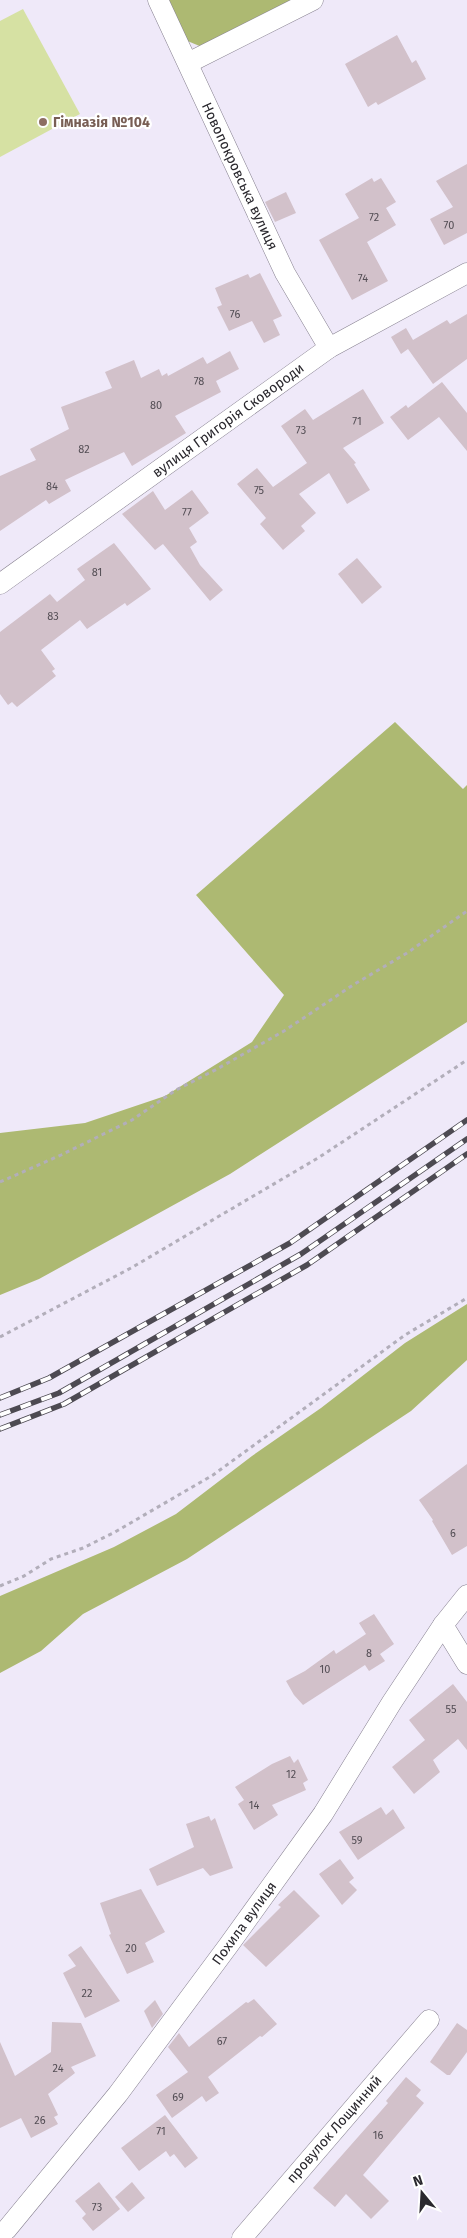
<svg xmlns="http://www.w3.org/2000/svg" width="467" height="2238" viewBox="0 0 467 2238" font-family="'Fira Sans',sans-serif">
	<style>
		.green { fill: #d6e1a3 }
		.forest { fill: #adb972 }
		.building { fill: #d2c1ca }
		.lines { fill: none; stroke-linecap: round; stroke-linejoin: round }
		.minor-casing { stroke: #878190; stroke-width: 21 }
		.path { stroke: #b2aeba; stroke-width: 3; stroke-dasharray: 4 4; stroke-linecap: butt }
		.minor { stroke: #fff; stroke-width: 20 }
		.rail-casing { stroke: #4d4a52; stroke-width: 5.5 }
		.rail { stroke: #fff; stroke-width: 4; stroke-dasharray: 11; stroke-linecap: butt }
		.education-dot { fill: #8d6e63; stroke: #fff; stroke-width: 2 }
		.labels { text-anchor: middle; stroke-width: 4.5; stroke-linejoin: round; paint-order: stroke }
		.number-label { font-size: 11px; fill: #544e55 }
		.education-label { font-size: 14px; font-weight: bold; fill: #785e54; stroke: #fff; text-anchor: start }
		.street-label { font-size: 14px; fill: #2a282e; stroke: #fff }
	</style>
	<rect width="100%" height="100%" fill="#efe9f9"/>
	<polygon class="green" points="23,9 80,114 0,157 0,21"/>
	<g class="forest">
		<polygon points="168,0 303,0 202,47 185,40"/>
		<polygon points="395,722 463,789 467,785 467,1022 230,1174 39,1279 0,1295 0,1133 85,1123 165,1096 252,1042 284,995 196,895"/>
		<polygon points="467,1304 467,1360 411,1411 187,1559 83,1614 41,1651 0,1673 0,1596 114,1547 176,1514 252,1456 321,1408 405,1343"/>
	</g>
	<g class="building">
		<polygon points="397,35 412,63 416,60 426,79 378,105 376,102 368,107 345,64"/>
		<polygon points="467,164 467,233 444,245 430,219 453,207 436,181"/>
		<polygon points="372,178 374,182 381,178 396,202 386,208 396,225 367,242 388,281 352,300 319,240 359,218 345,194"/>
		<polygon points="286,192 296,213 275,222 265,202"/>
		<polygon points="260,273 282,316 273,320 280,335 264,343 252,321 229,331 217,307 222,305 215,288 248,274 250,278"/>
		<polygon points="467,314 467,359 433,384 408,349 401,354 391,337 406,328 413,340 447,320 450,324"/>
		<polygon points="230,351 239,369 216,381 221,392 175,416 186,433 132,466 124,452 65,480 71,491 49,504 46,500 0,531 0,476 36,460 30,449 69,429 61,407 112,388 105,372 134,360 141,378 159,369 162,376 167,373 168,376 203,357 207,364"/>
		<polygon points="442,382 467,413 467,451 439,417 408,440 390,417 406,405 408,408"/>
		<polygon points="363,389 384,423 343,448 356,463 354,464 370,490 347,504 329,473 299,494 316,513 301,526 305,531 283,550 260,524 266,518 237,484 257,468 273,487 307,463 281,426 305,409 313,420"/>
		<polygon points="192,490 209,513 189,528 197,542 190,547 200,565 223,590 210,601 163,544 155,550 122,514 153,491 165,510"/>
		<polygon points="114,543 151,589 127,606 125,603 87,629 80,620 41,650 55,669 52,671 56,676 17,707 12,702 8,705 0,694 0,632 50,594 57,602 85,580 77,569"/>
		<polygon points="357,558 382,587 362,604 338,574"/>
		<polygon points="467,1464 467,1546 452,1555 432,1521 433,1520 419,1500"/>
		<polygon points="374,1614 394,1644 380,1654 385,1661 369,1671 365,1665 303,1705 294,1695 286,1681 305,1671 334,1650 336,1654 366,1634 359,1623"/>
		<polygon points="453,1684 467,1702 467,1750 458,1739 433,1760 440,1772 414,1794 392,1767 425,1740 409,1720"/>
		<polygon points="290,1756 294,1763 298,1759 308,1780 303,1783 306,1790 272,1805 278,1815 254,1830 238,1804 244,1800 235,1787 272,1764"/>
		<polygon points="381,1807 386,1815 393,1809 405,1828 358,1860 339,1832"/>
		<polygon points="209,1816 211,1821 215,1818 233,1868 210,1876 203,1868 157,1886 149,1869 194,1847 186,1824"/>
		<polygon points="340,1859 354,1878 349,1882 357,1890 342,1905 319,1874"/>
		<polygon points="141,1889 165,1932 145,1943 154,1962 127,1974 109,1935 111,1934 100,1903"/>
		<polygon points="294,1890 320,1916 266,1967 243,1945 281,1907 278,1905"/>
		<polygon points="81,1946 120,2001 85,2018 63,1973 76,1966 68,1955"/>
		<polygon points="254,1999 277,2024 262,2037 260,2036 208,2077 219,2093 206,2102 202,2096 172,2118 156,2095 188,2072 168,2047 179,2033 189,2047 246,2002 248,2003"/>
		<polygon points="155,2000 163,2014 152,2028 144,2011"/>
		<polygon points="52,2022 81,2023 96,2056 71,2067 75,2073 48,2094 58,2115 54,2117 58,2124 31,2138 21,2118 0,2128 0,2042 15,2076 51,2052"/>
		<polygon points="457,2023 467,2030 467,2052 450,2075 447,2075 430,2062"/>
		<polygon points="406,2077 421,2090 416,2096 424,2103 363,2175 389,2201 371,2219 346,2194 335,2207 313,2188 388,2103 386,2101"/>
		<polygon points="165,2115 198,2158 185,2168 174,2154 170,2157 166,2151 139,2171 121,2148"/>
		<polygon points="99,2182 120,2209 93,2231 82,2218 86,2214 75,2201"/>
		<polygon points="132,2182 145,2198 128,2212 115,2197"/>
	</g>
	<g class="lines">
		<g class="minor-casing">
			<g id="minor">
				<polyline points="158,0 285,273 329,348"/>
				<polyline points="188,63 313,0"/>
				<polyline points="0,584 329,348 467,273"/>
				<polyline points="443,1625 467,1664"/>
				<polyline points="0,2235 7,2229 118,2094 228,1946 323,1814 392,1702 443,1625 467,1595"/>
				<polyline points="242,2238 429,2020"/>
			</g>
		</g>
		<g class="path">
			<polyline points="0,1182 61,1155 132,1120 176,1090 217,1069 284,1031 353,985 407,953 467,911"/>
			<polyline points="0,1337 131,1268 318,1158 467,1060"/>
			<polyline points="0,1586 24,1576 51,1559 83,1548 115,1532 213,1475 405,1335 467,1298"/>
		</g>
		<use href="#minor" class="minor"/>
		<g class="rail-casing">
			<g id="rail">
				<polyline points="0,1398 49,1378 290,1243 467,1120"/>
				<polyline points="0,1415 59,1393 301,1254 467,1139"/>
				<polyline points="0,1429 64,1404 307,1265 467,1154"/>
			</g>
		</g>
		<use href="#rail" class="rail"/>
	</g>
	<circle class="education-dot" cx="43" cy="122" r="5"/>
	<g class="labels">
		<g class="number-label">
			<text x="374" y="221">72</text>
			<text x="449" y="229">70</text>
			<text x="363" y="282">74</text>
			<text x="235" y="318">76</text>
			<text x="199" y="385">78</text>
			<text x="156" y="409">80</text>
			<text x="357" y="425">71</text>
			<text x="301" y="434">73</text>
			<text x="84" y="453">82</text>
			<text x="52" y="490">84</text>
			<text x="259" y="494">75</text>
			<text x="187" y="516">77</text>
			<text x="97" y="576">81</text>
			<text x="53" y="620">83</text>
			<text x="453" y="1537">6</text>
			<text x="369" y="1657">8</text>
			<text x="325" y="1673">10</text>
			<text x="451" y="1713">55</text>
			<text x="291" y="1778">12</text>
			<text x="254" y="1809">14</text>
			<text x="357" y="1844">59</text>
			<text x="131" y="1952">20</text>
			<text x="87" y="1997">22</text>
			<text x="222" y="2045">67</text>
			<text x="58" y="2072">24</text>
			<text x="178" y="2101">69</text>
			<text x="40" y="2124">26</text>
			<text x="161" y="2135">71</text>
			<text x="378" y="2139">16</text>
			<text x="97" y="2211">73</text>
		</g>
		<g class="education-label">
			<text x="53" y="127">Гімназія №104</text>
		</g>
		<g class="street-label">
			<text transform="translate(240 176) rotate(65)" y="5">Новопокровська вулиця</text>
			<text transform="translate(228 420) rotate(-36)" y="5">вулиця Григорія Сковороди</text>
			<text transform="translate(244 1923) rotate(-54)" y="5">Похила вулиця</text>
			<text transform="translate(334 2129) rotate(-49)" y="5">провулок Лощинний</text>
		</g>
	</g>
	<g transform="translate(422 2193) rotate(342)" stroke="#ffffff" stroke-width="4" paint-order="stroke">
	<path d="M0-4L9 19L0 12L-9 19Z" fill="#2a282e"/>
	<text y="-8" font-size="14" font-weight="bold" text-anchor="middle" fill="#2a282e">N</text>
	</g>
</svg>
